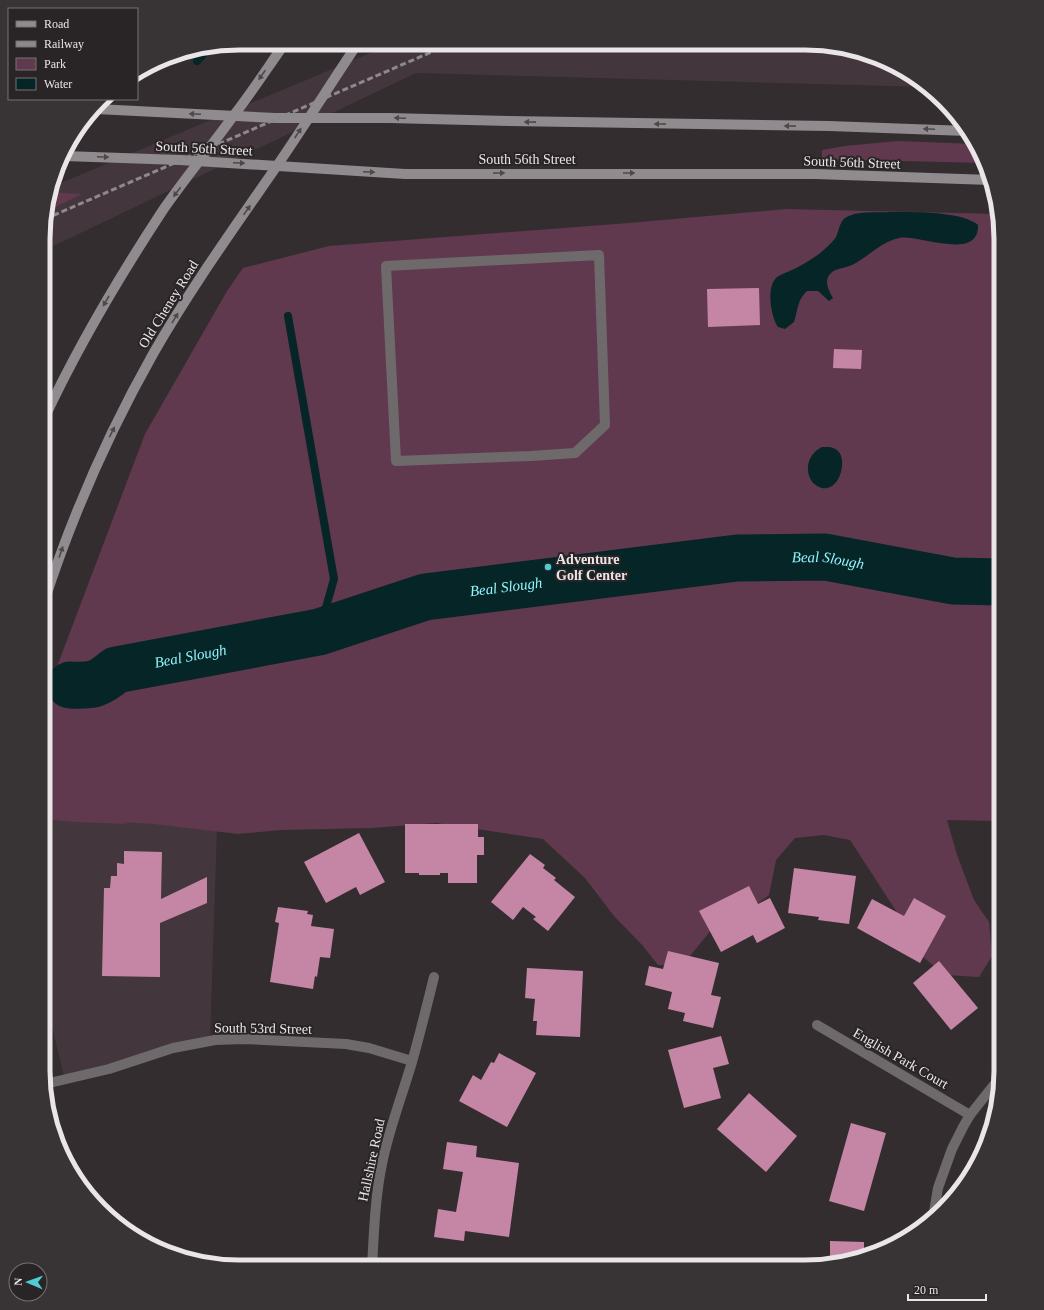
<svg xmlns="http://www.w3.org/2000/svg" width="1044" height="1310" viewBox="0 0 1044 1310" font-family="'Times New Roman',serif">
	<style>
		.built { fill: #43373d }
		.green { fill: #61394e }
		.water { fill: #062527 }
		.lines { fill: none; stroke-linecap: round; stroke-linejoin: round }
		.stream { stroke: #062527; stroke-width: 8 }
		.river { stroke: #062527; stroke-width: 47 }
		.building { fill: #c586a6 }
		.service { stroke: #6e6a6c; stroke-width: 10 }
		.minor { stroke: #6e6a6c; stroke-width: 10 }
		.secondary { stroke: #908b8e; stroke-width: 10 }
		.rail { stroke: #8e898b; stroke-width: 3; stroke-dasharray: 6 3; stroke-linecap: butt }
		.oneway { fill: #4d484a }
		.poi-dot { fill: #51ccd4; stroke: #292426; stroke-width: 1.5 }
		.labels { text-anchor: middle; stroke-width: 4; stroke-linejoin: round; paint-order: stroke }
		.street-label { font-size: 14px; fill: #eae6e8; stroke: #292426 }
		.poi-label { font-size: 14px; font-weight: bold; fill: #eae6e8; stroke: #292426; text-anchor: start }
		.water-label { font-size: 15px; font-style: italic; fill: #91f4fc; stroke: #292426 }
		.rim { fill: none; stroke: #eae6e8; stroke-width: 5 }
	</style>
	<rect width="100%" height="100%" fill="#332d30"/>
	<g class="built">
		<polygon points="394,43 831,45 880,58 914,76 927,87 416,73 45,250 45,213 54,186"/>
		<polygon points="52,793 218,798 210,1040 65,1080 43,989"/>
	</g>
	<g class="green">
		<polygon points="897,141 976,144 984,163 822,159 822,150 845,146"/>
		<polygon points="52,192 82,194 45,212"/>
		<polygon points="786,209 998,214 1001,239 1001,821 947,820 957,855 974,900 989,922 992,956 979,977 945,975 923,957 900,917 850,840 824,835 795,838 776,860 769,895 747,912 724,914 682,966 658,965 643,946 614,916 585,878 543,839 436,823 372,828 281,830 238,834 154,824 121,822 128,824 76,822 53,820 44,804 44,701 145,434 227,291 243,268 329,246 629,223"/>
	</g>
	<g class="water">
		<path d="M890,212C912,212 962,211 978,225C979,262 918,234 899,238C881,242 869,256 854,264C847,268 836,268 831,273C823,280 829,291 833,298L829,301L818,291H807C797,300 798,310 794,322L785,329L778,327C771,317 766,288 776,278C782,273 791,271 798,267C809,261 819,255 828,246C830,244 834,240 836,237C839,231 839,223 845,218C857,210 877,213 890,212Z"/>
		<path d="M1001,246V292C987,279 995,262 1001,246Z"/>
		<path d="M822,447C826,447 832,446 837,450C850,461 837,498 817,486C806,479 805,462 814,453C816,450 819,449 822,447Z"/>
	</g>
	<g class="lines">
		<g class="stream">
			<polyline points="197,61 209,48"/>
			<polyline points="288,316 334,579 319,632"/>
		</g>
		<path class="river" id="s1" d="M70,685C93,686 98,685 116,670L319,632L425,597L737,558L825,557L953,581L1001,582"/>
	</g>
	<g class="building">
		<polygon points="759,288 760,325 708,327 707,289"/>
		<polygon points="834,349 862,350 861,369 833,368"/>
		<polygon points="405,824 478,824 478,837 484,837 484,855 477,855 477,883 448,883 448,873 440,873 440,875 419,875 419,873 405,873"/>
		<polygon points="359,833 385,882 360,895 356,887 326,903 304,862"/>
		<polygon points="124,851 162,852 161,899 207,877 207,903 160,923 160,977 102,976 104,888 110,888 111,876 117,876 117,863 124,864"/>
		<polygon points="530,854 545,865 543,868 556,878 554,880 575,897 548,931 533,919 536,917 523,907 513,920 491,902"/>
		<polygon points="794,868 856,876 849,924 818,920 819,917 788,913"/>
		<polygon points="749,886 758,904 770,898 785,928 757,943 753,935 721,952 699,911"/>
		<polygon points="914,898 946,916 920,963 857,928 872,899 904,916"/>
		<polygon points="278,907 308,911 307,914 313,915 311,926 334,929 330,958 320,957 317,977 315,976 313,989 270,982 279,923 275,922"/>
		<polygon points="668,951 719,963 711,995 721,997 713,1028 683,1021 685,1013 668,1009 672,992 645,985 649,966 663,969"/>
		<polygon points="939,961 978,1008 951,1030 913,983"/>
		<polygon points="527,968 583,971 580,1037 536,1035 537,1021 533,1021 535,999 525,998"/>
		<polygon points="721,1036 729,1064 713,1068 721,1098 684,1108 668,1050"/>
		<polygon points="499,1053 536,1073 507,1127 459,1101 473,1075 481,1080 491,1062 494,1063"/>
		<polygon points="749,1093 797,1136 766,1172 717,1129"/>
		<polygon points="851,1123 886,1133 864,1211 829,1201"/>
		<polygon points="447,1142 477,1146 476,1157 519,1163 509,1237 465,1231 464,1241 434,1237 438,1209 456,1212 463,1172 443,1169"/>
		<polygon points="830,1241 864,1242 864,1257 856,1260 830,1265"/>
	</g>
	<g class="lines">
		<polygon class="service" points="599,255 605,425 575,453 531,456 396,461 386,266"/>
		<g class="minor">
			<polyline points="817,1025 970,1115"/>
			<polyline points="45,1084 109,1069 173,1048 215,1040 245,1039 346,1044 369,1048 412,1061"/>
			<polyline points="933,1218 938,1188 952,1149 963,1127 970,1115 1001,1076"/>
			<path d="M372,1267C374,1232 375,1198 382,1164C389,1129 402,1096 412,1062C420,1034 427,1005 434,977"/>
		</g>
		<g class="secondary">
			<polyline points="96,109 275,118 389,118 509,121 829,126 967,131"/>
			<polyline points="64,156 180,160 405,174 815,174 991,180"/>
			<path d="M44,419C78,346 119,277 163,210C185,178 211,147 234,115C252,92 268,67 285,43"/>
			<path d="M44,602C72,516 109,432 153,354C189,291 231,232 272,173C302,130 329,86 358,43"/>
		</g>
		<polyline class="rail" points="45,219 450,44"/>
	</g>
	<defs><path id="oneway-solid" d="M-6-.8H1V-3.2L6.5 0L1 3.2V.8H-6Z"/></defs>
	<g class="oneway">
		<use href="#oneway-solid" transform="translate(262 75) rotate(125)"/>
		<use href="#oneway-solid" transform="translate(195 114) rotate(-177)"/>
		<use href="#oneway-solid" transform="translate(400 118) rotate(-178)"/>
		<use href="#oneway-solid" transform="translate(530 122) rotate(-179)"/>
		<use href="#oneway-solid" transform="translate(660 124) rotate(-179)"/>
		<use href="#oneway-solid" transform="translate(790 126) rotate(-179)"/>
		<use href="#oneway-solid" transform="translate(929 129) rotate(-178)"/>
		<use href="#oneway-solid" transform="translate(298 133) rotate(-57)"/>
		<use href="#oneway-solid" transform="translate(103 157) rotate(2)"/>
		<use href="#oneway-solid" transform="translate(239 163) rotate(3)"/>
		<use href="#oneway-solid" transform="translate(369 172) rotate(3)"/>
		<use href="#oneway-solid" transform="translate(499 173)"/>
		<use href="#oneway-solid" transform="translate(629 173)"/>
		<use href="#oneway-solid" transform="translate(177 192) rotate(127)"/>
		<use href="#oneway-solid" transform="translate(247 210) rotate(-55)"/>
		<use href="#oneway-solid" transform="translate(106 301) rotate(120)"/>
		<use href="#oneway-solid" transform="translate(175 318) rotate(-59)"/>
		<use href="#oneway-solid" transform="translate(112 432) rotate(-63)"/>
		<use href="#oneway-solid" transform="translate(61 552) rotate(-71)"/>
	</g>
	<circle class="poi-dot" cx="548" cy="567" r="4"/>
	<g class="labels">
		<g class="street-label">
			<text transform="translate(204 148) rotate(3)" y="5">South 56th Street</text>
			<text x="527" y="164">South 56th Street</text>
			<text transform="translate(852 162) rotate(2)" y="5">South 56th Street</text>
			<text transform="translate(168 304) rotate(-58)" y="5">Old Cheney Road</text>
			<text transform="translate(263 1028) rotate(1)" y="5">South 53rd Street</text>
			<text transform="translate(901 1058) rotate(30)" y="5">English Park Court</text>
			<text transform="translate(371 1160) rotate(-78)" y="5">Hallshire Road</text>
		</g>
		<g class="poi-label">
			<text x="556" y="564">Adventure<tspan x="556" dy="16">Golf Center</tspan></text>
		</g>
		<g class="water-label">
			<text dy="5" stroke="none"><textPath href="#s1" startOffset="774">Beal Slough</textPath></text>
			<text dy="5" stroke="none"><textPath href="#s1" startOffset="450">Beal Slough</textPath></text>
			<text dy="5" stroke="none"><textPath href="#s1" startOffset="126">Beal Slough</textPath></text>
		</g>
	</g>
	<path d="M0 0H1044V1310H0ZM239 50H805A189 189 0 0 1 994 239V1071A189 189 0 0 1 805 1260H239A189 189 0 0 1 50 1071V239A189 189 0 0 1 239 50Z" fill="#383436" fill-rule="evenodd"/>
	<path class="rim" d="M239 50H805A189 189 0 0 1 994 239V1071A189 189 0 0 1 805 1260H239A189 189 0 0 1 50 1071V239A189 189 0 0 1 239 50Z"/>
	<rect x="8" y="8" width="130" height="92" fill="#292426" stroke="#767274"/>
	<rect x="16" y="21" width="20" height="6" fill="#908b8e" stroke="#767274"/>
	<text x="44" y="28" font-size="12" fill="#eae6e8">Road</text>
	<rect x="16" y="41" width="20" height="6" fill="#8e898b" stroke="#767274"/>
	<text x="44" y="48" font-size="12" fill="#eae6e8">Railway</text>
	<rect x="16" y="58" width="20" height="12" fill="#61394e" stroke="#767274"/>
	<text x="44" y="68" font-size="12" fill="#eae6e8">Park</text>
	<rect x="16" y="78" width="20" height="12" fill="#062527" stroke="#767274"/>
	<text x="44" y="88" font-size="12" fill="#eae6e8">Water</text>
	<g transform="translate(28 1282) rotate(272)"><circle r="19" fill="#292426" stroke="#767274"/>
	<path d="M0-3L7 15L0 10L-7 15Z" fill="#51ccd4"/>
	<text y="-6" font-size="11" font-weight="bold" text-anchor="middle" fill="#eae6e8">N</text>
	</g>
	<path d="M908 1294v6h78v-6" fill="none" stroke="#eae6e8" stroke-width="2"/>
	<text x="914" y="1294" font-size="12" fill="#eae6e8" stroke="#292426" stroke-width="3" paint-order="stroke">20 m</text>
</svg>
